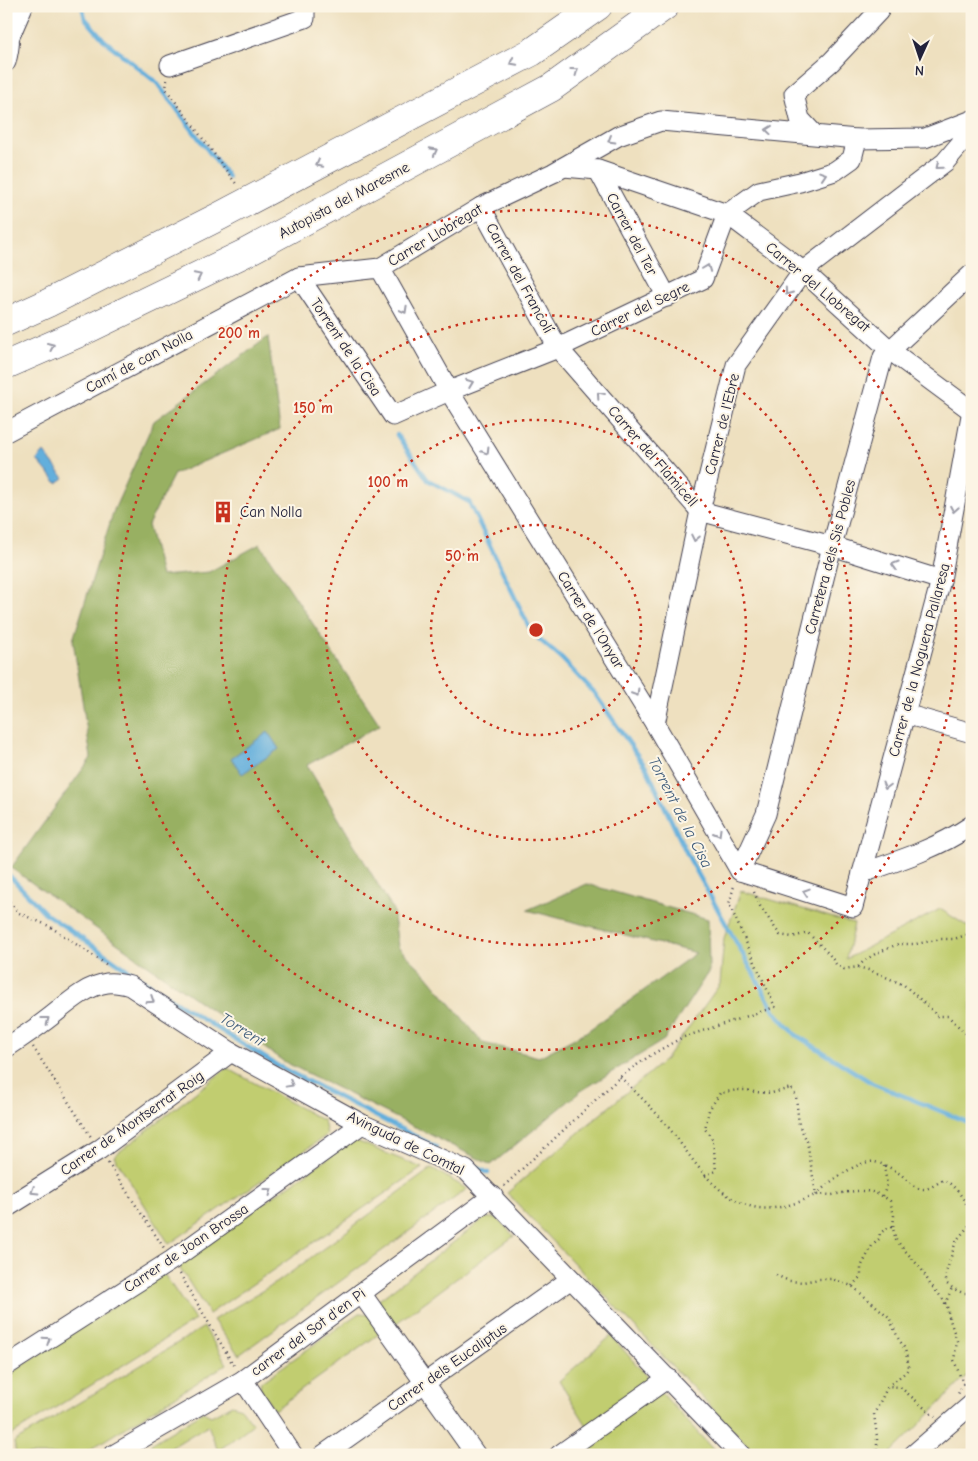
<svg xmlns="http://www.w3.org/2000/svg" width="978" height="1461" viewBox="0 0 978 1461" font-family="'Comic Neue',sans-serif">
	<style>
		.green { fill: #c1cd6f; stroke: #727855 }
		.forest { fill: #98b062; stroke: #5d694e }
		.water { fill: #63afdc; stroke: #42688c }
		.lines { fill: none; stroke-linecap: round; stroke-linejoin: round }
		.stream { stroke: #63afdc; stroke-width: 4.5 }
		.minor-casing { stroke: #413e4f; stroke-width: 21 }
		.highway-casing { stroke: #413e4f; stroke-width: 29 }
		.path { stroke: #413e4f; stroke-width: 2.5; stroke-dasharray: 1 4; stroke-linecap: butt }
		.minor { stroke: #fff; stroke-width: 19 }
		.highway { stroke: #fff; stroke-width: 28 }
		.oneway { stroke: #9c9ca7 }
		.ring { fill: none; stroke: #c8321e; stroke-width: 2.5; stroke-dasharray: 2.5 5 }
		.labels { text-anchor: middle; stroke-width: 4; stroke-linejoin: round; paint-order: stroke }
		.street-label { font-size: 15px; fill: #22223b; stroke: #fcf5e5 }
		.poi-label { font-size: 15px; fill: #22223b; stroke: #fcf5e5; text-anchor: start }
		.water-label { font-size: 16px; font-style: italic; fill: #3c5a7b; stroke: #fcf5e5 }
		.centre { fill: #c8321e; stroke: #fcf5e5; stroke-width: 2.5 }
		.ring-label { font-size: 15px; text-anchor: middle; font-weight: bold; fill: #c8321e; stroke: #fcf5e5; stroke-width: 4; stroke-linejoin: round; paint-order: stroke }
	</style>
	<rect width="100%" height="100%" fill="#fcf5e5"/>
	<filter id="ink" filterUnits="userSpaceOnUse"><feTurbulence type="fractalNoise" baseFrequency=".02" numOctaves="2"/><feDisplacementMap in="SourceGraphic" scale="10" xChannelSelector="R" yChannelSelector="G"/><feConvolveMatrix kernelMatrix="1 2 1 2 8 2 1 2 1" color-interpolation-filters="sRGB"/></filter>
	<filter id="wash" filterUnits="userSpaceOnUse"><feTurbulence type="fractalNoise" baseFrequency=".0096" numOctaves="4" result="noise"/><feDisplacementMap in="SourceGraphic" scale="20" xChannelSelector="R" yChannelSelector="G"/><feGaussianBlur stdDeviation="1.12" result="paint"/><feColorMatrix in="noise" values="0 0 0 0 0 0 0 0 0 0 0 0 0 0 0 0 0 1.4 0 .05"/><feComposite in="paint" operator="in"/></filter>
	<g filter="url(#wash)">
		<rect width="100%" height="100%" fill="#eee0bf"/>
		<g class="green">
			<polygon points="741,891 854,924 846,959 940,909 972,929 972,1371 889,1455 757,1455 507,1193 666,1059 720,984 724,938"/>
			<polygon points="227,1068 324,1121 327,1135 169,1244 114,1156"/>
			<polygon points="354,1140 422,1168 209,1314 177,1263"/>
			<polygon points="432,1168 467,1189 239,1355 213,1320 282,1279"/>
			<polygon points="485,1218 497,1218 514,1236 391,1327 375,1303"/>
			<polygon points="164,1274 195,1320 7,1438 6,1376"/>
			<polygon points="359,1313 370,1314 383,1331 274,1410 260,1388 261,1382"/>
			<polygon points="204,1327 227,1364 81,1455 16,1455 14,1442"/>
			<polygon points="611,1336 654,1384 589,1429 559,1381"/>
			<polygon points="660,1391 718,1455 570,1455"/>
			<polygon points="232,1405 241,1408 253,1424 218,1451 208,1425 159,1455 151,1455 151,1444 203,1412 211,1416"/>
		</g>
		<polygon class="forest" points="268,337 280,429 174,474 148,525 161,576 209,572 260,544 380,725 307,765 393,910 398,947 425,973 483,1043 539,1057 586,1032 696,953 527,910 587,884 708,919 709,971 664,1040 581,1091 491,1165 283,1061 11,868 91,758 73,640 114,510 154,421"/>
		<g class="water">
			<polygon points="44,452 64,478 57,483 37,460"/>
			<polygon points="268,732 279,749 242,774 231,758"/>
		</g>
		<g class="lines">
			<g class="stream">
				<polyline points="82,6 85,18 104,40 157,83 228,177"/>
				<polyline points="397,435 428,480 469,502 532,633 562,659 595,694 647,769 688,856 775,1012 796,1035 872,1083 972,1124"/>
				<polyline points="6,872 46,914 174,1001 278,1066 436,1147"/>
				<polyline points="472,1165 488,1173"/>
			</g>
		</g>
	</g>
	<g filter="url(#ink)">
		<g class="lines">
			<g class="minor-casing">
				<g id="minor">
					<path d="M6,24C11,38 10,47 6,62"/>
					<polyline points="10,36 23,6"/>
					<polyline points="170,65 305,18 305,6"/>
					<polyline points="814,134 800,119 794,94 831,62 879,11"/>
					<polyline points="564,167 598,170 727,214 803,271 891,351 972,411"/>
					<polyline points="598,170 667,297"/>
					<polyline points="481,207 558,348 700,511 832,546 941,580"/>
					<polyline points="380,268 449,391 655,724 740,871 853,907 941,580 972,410"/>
					<polyline points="299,277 393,416 449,391 558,348 703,279 727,214 759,191 800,182 835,171 852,159 857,139"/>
					<polyline points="6,432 299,277 380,268 481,207 553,173 618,136 661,121 857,139 925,138 972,120"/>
					<polyline points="905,714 972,733"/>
					<polyline points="655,724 700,511 736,365 803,271 945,162 972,130"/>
					<polyline points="740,871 766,814 832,546 883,357 972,274"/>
					<path d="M862,873C901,860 938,848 972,825"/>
					<path d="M6,1048C19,1039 32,1031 45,1021C63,1008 84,986 107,983C115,982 123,984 130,986L231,1052L362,1124L466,1170L741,1455"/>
					<polyline points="6,1208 99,1150 231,1052"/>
					<polyline points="361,1293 476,1455"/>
					<polyline points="6,1366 172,1260 362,1124"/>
					<polyline points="243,1380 293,1455"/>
					<polyline points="113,1455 243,1380 493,1196"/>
					<polyline points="323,1455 571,1279"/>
					<polyline points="559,1455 668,1378"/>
					<polyline points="913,1455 972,1404"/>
				</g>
			</g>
			<g class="highway-casing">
				<g id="highway">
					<polyline points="6,322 48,303 220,216 532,52 598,6"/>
					<polyline points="6,365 84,331 245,253 551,88 665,6"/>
				</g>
			</g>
			<g class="path">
				<polyline points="167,80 166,89 237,185"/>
				<polyline points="754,892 760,906 780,935 792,937 808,933 829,954 836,964 844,969 858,967 865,960 877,953 898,944 916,944 941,939 954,939 972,933"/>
				<polyline points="6,898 19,913 49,926 107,965 107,966"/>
				<polyline points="858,967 872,971 904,985 933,1011 936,1016 948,1016 972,1040"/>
				<polyline points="33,1047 91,1137"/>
				<path d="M620,1077C636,1092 651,1107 665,1123C689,1152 707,1189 744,1204C763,1212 780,1208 799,1202C805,1200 810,1196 817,1195C821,1194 827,1195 832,1195C854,1191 870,1186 890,1201L894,1215L893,1229L896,1240L922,1270L930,1284L943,1299L948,1309V1314L957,1341L954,1360L963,1384L958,1394"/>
				<polyline points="108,1163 164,1248"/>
				<polyline points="705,1176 716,1171 713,1140 705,1129 709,1110 720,1093 738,1090 748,1090 754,1092 772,1093 791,1088 796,1096 799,1125 807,1141 816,1195"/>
				<polyline points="504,1186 620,1077 651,1055 681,1038 775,1007 729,904 734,886"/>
				<path d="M816,1195C826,1184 859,1159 875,1162C884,1164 893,1169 900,1174C907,1179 913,1188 922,1189C929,1190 937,1183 943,1180C957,1185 965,1202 972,1214"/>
				<polyline points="883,1196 887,1184 884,1166"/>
				<polyline points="972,1222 956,1241 945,1276 947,1284 954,1289 963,1293 972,1293"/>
				<polyline points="180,1274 234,1366"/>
				<polyline points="776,1275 789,1281 803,1282 819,1279 832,1279 852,1286 889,1317 898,1338 905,1349 909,1367 906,1372 888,1386"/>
				<polyline points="852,1286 861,1276 861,1267 872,1246 879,1239 880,1233 889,1227 892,1227"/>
				<polyline points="945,1304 952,1288"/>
				<polyline points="963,1384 972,1377"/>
				<polyline points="877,1455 877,1437 874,1414 888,1386 900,1387 935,1417"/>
			</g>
			<use href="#minor" class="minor"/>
			<use href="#highway" class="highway"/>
		</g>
		<defs><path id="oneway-chevron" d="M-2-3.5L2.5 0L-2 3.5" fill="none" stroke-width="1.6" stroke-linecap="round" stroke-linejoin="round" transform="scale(1.25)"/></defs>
		<g class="oneway">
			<use href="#oneway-chevron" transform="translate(513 62) rotate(152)"/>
			<use href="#oneway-chevron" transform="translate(575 71) rotate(-36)"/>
			<use href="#oneway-chevron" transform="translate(769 130) rotate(-174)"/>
			<use href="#oneway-chevron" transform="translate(611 140) rotate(150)"/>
			<use href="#oneway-chevron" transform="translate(434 151) rotate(-28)"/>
			<use href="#oneway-chevron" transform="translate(319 164) rotate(152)"/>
			<use href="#oneway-chevron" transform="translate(939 166) rotate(141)"/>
			<use href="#oneway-chevron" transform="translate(823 175) rotate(-18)"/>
			<use href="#oneway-chevron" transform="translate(707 268) rotate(-69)"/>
			<use href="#oneway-chevron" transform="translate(198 276) rotate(-26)"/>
			<use href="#oneway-chevron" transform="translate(788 292) rotate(125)"/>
			<use href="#oneway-chevron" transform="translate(404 310) rotate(61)"/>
			<use href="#oneway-chevron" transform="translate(51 346) rotate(-24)"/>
			<use href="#oneway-chevron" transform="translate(470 383) rotate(-21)"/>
			<use href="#oneway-chevron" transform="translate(600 395) rotate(-131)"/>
			<use href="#oneway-chevron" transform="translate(486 451) rotate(58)"/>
			<use href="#oneway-chevron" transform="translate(954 509) rotate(100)"/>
			<use href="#oneway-chevron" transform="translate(695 538) rotate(102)"/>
			<use href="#oneway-chevron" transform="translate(895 565) rotate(-163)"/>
			<use href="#oneway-chevron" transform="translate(636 693) rotate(58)"/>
			<use href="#oneway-chevron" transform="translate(886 786) rotate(105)"/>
			<use href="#oneway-chevron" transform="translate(718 833) rotate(60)"/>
			<use href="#oneway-chevron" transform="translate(806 892) rotate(-162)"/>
			<use href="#oneway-chevron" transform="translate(151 1000) rotate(33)"/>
			<use href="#oneway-chevron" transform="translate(46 1020) rotate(-37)"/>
			<use href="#oneway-chevron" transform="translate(290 1084) rotate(29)"/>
			<use href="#oneway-chevron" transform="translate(34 1191) rotate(148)"/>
			<use href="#oneway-chevron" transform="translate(269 1191) rotate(-36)"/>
			<use href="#oneway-chevron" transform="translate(47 1340) rotate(-33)"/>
		</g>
	</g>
	<g class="ring">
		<circle cx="536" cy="630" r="105"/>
		<circle cx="536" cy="630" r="210"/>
		<circle cx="536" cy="630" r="315"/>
		<circle cx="536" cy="630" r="420"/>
	</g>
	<defs>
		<g id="building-bare" transform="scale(1.725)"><path d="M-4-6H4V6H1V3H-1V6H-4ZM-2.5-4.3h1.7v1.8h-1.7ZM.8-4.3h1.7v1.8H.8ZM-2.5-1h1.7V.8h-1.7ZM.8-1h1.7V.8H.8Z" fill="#c8321e" stroke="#fcf5e5" stroke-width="2.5" paint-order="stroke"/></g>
	</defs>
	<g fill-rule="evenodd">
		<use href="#building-bare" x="223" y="512"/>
	</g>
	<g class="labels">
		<g class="street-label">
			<text transform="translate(344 200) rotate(-28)" y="5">Autopista del Maresme</text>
			<text transform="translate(632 234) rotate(62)" y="5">Carrer del Ter</text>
			<text transform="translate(435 235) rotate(-31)" y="5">Carrer Llobregat</text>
			<text transform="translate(520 278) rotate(61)" y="5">Carrer del Francolí</text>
			<text transform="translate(818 287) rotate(40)" y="5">Carrer del Llobregat</text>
			<text transform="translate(640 309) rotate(-26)" y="5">Carrer del Segre</text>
			<text transform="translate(346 347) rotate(56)" y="5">Torrent de la Cisa</text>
			<text transform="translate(139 361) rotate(-28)" y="5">Camí de can Nolla</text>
			<text transform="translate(722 424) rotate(-76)" y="5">Carrer de l'Ebre</text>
			<text transform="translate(653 456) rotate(49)" y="5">Carrer del Flamicell</text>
			<text transform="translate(830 557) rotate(-75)" y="5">Carretera dels Sis Pobles</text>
			<text transform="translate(591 620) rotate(58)" y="5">Carrer de l'Onyar</text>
			<text transform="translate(919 660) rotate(-75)" y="5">Carrer de la Noguera Pallaresa</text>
			<text transform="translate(132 1123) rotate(-35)" y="5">Carrer de Montserrat Roig</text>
			<text transform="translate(406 1143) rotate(26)" y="5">Avinguda de Comtal</text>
			<text transform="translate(186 1248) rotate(-34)" y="5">Carrer de Joan Brossa</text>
			<text transform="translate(308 1332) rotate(-36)" y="5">carrer del Sot d'en Pi</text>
			<text transform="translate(447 1367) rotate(-35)" y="5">Carrer dels Eucaliptus</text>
		</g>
		<g class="poi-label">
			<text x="240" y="517">Can Nolla</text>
		</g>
		<g class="water-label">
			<text transform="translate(681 812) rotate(63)" y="6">Torrent de la Cisa</text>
			<text transform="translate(243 1029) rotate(32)" y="6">Torrent</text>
		</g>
	</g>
	<circle cx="536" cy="630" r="8" class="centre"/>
	<g class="ring-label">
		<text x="239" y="338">200 m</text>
		<text x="313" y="413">150 m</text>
		<text x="388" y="487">100 m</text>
		<text x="462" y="561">50 m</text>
	</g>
	<rect width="978" height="1461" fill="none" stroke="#fcf5e5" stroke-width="25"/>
	<g transform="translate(920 58) rotate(183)" stroke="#fcf5e5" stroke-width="4" paint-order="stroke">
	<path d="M0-4L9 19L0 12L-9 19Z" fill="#22223b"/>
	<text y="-8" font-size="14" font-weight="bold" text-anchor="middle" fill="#22223b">N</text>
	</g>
</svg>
